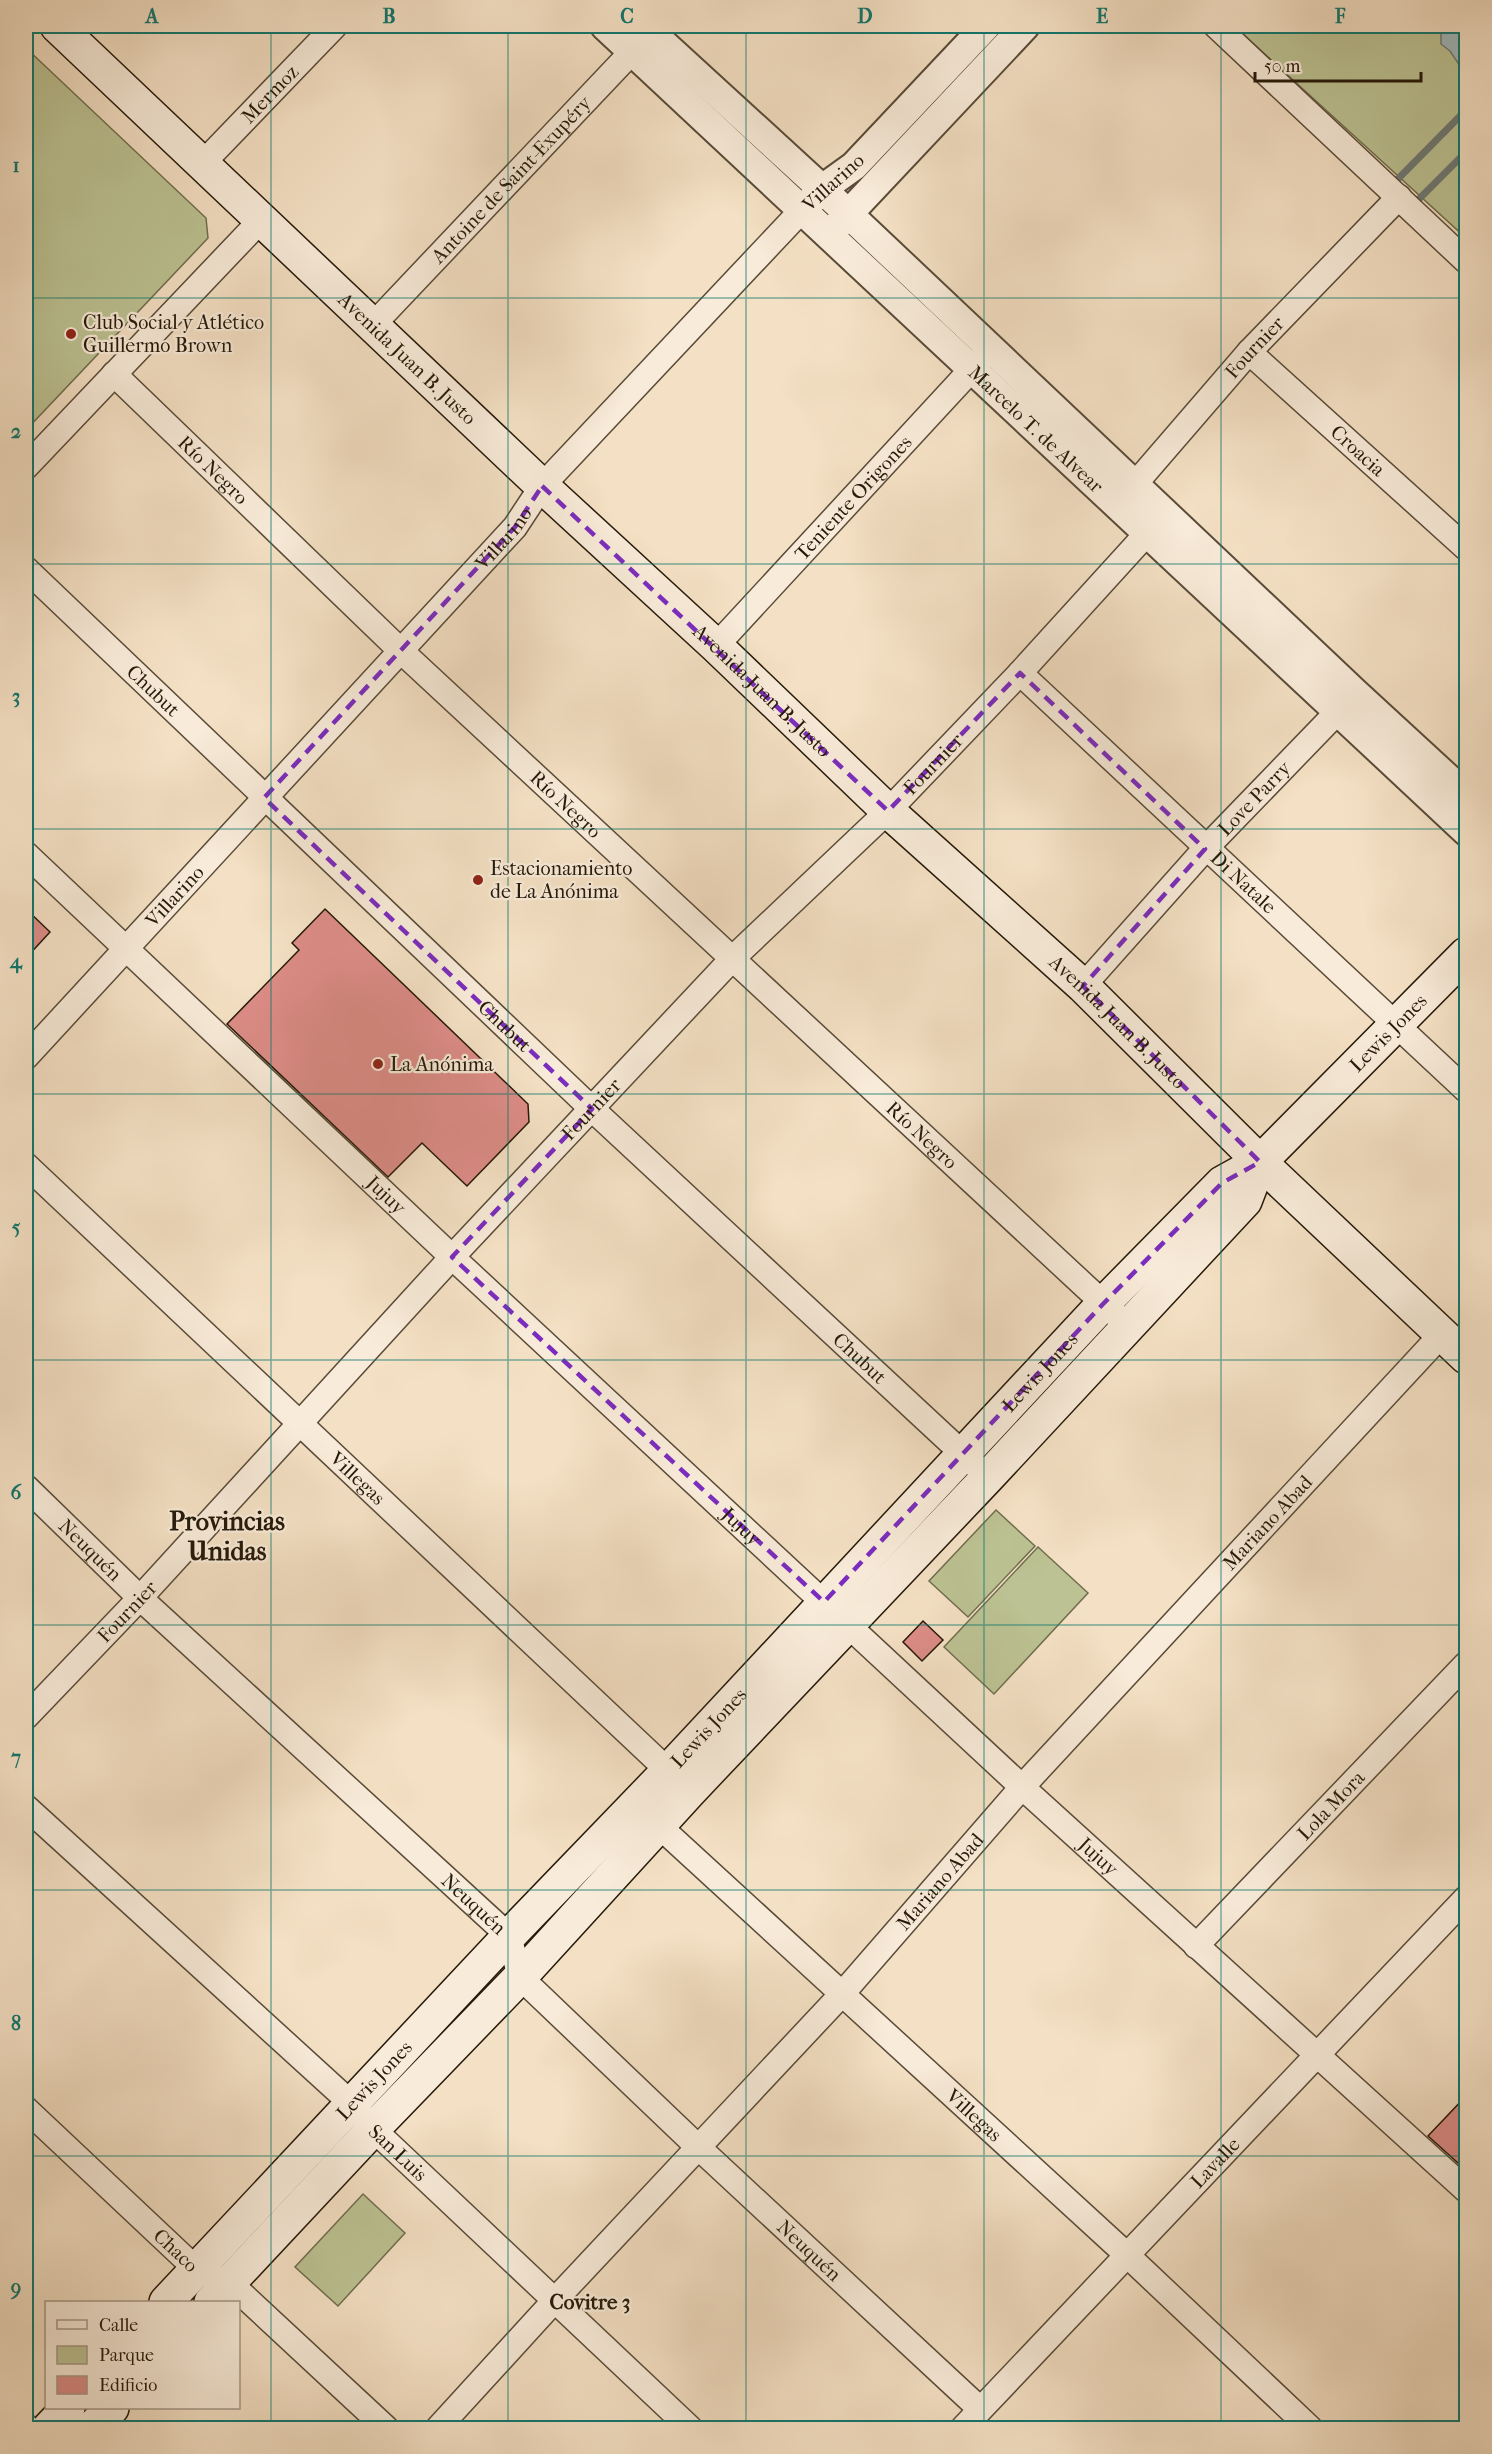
<svg xmlns="http://www.w3.org/2000/svg" width="1492" height="2454" viewBox="0 0 1492 2454" font-family="'IM FELL French Canon',serif">
	<style>
		.green { fill: #bcc293; stroke: #706e4e; stroke-width: 1.5 }
		.water { fill: #a0babe; stroke: #6f7a76; stroke-width: 1.5 }
		.lines { fill: none; stroke-linecap: round; stroke-linejoin: round }
		.stream { stroke: #6f7a76; stroke-width: 7 }
		.building { fill: #dc8c87; stroke: #251909; stroke-width: 1.5 }
		.minor-casing { stroke: #594b38; stroke-width: 27 }
		.tertiary-casing { stroke: #594b38; stroke-width: 32 }
		.secondary-casing { stroke: #251909; stroke-width: 36 }
		.minor { stroke: #f8ebd9; stroke-width: 24 }
		.tertiary { stroke: #f8ebd9; stroke-width: 28 }
		.secondary { stroke: #f8ebd9; stroke-width: 33 }
		.marked { fill: none; stroke: #7b2cbf; stroke-width: 4.5; stroke-dasharray: 12 8; stroke-linejoin: round }
		.grid { fill: none; stroke: #0f766e; stroke-width: 1.5; stroke-opacity: 0.55 }
		.poi-dot { fill: #8f2418; stroke: #f8ebd9; stroke-width: 2 }
		.labels { text-anchor: middle; stroke-width: 4.5; stroke-linejoin: round; paint-order: stroke }
		.street-label { font-size: 20px; fill: #251909; stroke: #f8ebd9 }
		.poi-label { font-size: 20px; fill: #251909; stroke: #f8ebd9; text-anchor: start }
		.neighbourhood-label { font-size: 21px; font-weight: bold; fill: #251909; stroke: #f8ebd9 }
		.district-label { font-size: 26px; font-weight: bold; fill: #251909; stroke: #f8ebd9 }
		.neatline { fill: none; stroke: #0f766e; stroke-width: 2 }
		.grid-label { font-size: 20px; text-anchor: middle; font-weight: bold; fill: #0f766e }
	</style>
	<rect width="100%" height="100%" fill="#f4e0c4"/>
	<filter id="stains"><feTurbulence type="fractalNoise" baseFrequency=".00333" numOctaves="4"/><feColorMatrix values="0 0 0 0 .2 0 0 0 0 .09 0 0 0 0 .02 0 0 0 .5 -.17"/></filter>
	<radialGradient id="worn" r=".72"><stop offset=".6" stop-color="#630" stop-opacity="0"/><stop offset="1" stop-color="#630" stop-opacity=".3"/></radialGradient>
	<g class="green">
		<polygon points="1234,26 1466,26 1466,238"/>
		<polygon points="26,48 206,218 208,238 26,430"/>
		<polygon points="996,1510 1035,1546 968,1617 929,1581"/>
		<polygon points="1038,1547 1088,1593 994,1694 944,1647"/>
		<polygon points="363,2194 405,2233 338,2306 295,2267"/>
	</g>
	<polygon class="water" points="1434,26 1466,26 1466,73 1464,72 1450,51 1441,44 1441,28"/>
	<g class="lines">
		<g class="stream">
			<polyline points="1391,186 1466,110"/>
			<polyline points="1412,206 1466,152"/>
		</g>
	</g>
	<g class="building">
		<polygon points="26,909 50,932 26,958"/>
		<polygon points="325,909 528,1104 529,1122 467,1186 422,1143 388,1177 227,1024 299,950 292,943"/>
		<polygon points="923,1621 943,1640 922,1661 903,1642"/>
		<polygon points="1467,2095 1467,2171 1428,2136"/>
	</g>
	<g class="lines">
		<g class="minor-casing">
			<g id="minor">
				<polyline points="1216,26 1466,261"/>
				<path id="s1" d="M203,163L335,26"/>
				<path id="s2" d="M372,326L645,38"/>
				<path id="s3" d="M1249,352L1466,548"/>
				<path id="s4" d="M114,374L401,651L1116,1315"/>
				<polyline points="26,467 261,220"/>
				<path id="s5" d="M1123,498L1249,352L1399,197"/>
				<path id="s6" d="M26,569L592,1109L975,1465"/>
				<path id="s7" d="M716,646L983,357"/>
				<path id="s8" d="M1020,673L1466,1090"/>
				<path id="s9" d="M26,854L452,1257L1022,1787L1466,2190"/>
				<path id="s10" d="M1083,986L1205,849L1350,699"/>
				<path id="s11" d="M26,1057L515,527L542,486L802,210"/>
				<path id="s12" d="M26,1165L679,1781"/>
				<path id="s13" d="M26,1487L140,1598L509,1936L520,1977L698,2147L980,2409"/>
				<path id="s14" d="M26,1717L140,1598L452,1257L733,958L888,811L1020,673L1160,519"/>
				<path id="s15" d="M26,1807L353,2105L373,2129L690,2428"/>
				<path id="s16" d="M647,1815L1127,2255L1310,2428"/>
				<path id="s17" d="M1196,1946L1466,1664"/>
				<path id="s18" d="M26,2109L196,2269L230,2283L386,2428"/>
				<polyline points="26,2426 28,2428"/>
				<path id="s19" d="M438,2428L555,2300L842,1994L1022,1787L1442,1334"/>
				<path id="s20" d="M963,2428L1466,1898"/>
			</g>
		</g>
		<g class="tertiary-casing">
			<g id="tertiary">
				<path id="s21" d="M605,26L1466,831"/>
				<polyline points="644,26 822,189 1355,693 1466,795"/>
				<polyline points="810,202 822,189 854,166 986,26"/>
				<polyline points="835,228 1025,26"/>
			</g>
		</g>
		<g class="secondary-casing">
			<g id="secondary">
				<path id="s22" d="M57,26L542,486L716,646L888,811L1083,986L1260,1162L1466,1357"/>
				<path id="s23" d="M166,2302L509,1936L668,1771L1103,1304L1222,1183L1260,1162L1466,954"/>
				<polyline points="211,2302 373,2129 520,1977 690,1791 988,1477 1245,1201 1260,1162"/>
				<polyline points="49,2428 68,2408"/>
				<polyline points="92,2428 112,2408"/>
			</g>
		</g>
		<use href="#minor" class="minor"/>
		<use href="#tertiary" class="tertiary"/>
		<use href="#secondary" class="secondary"/>
	</g>
	<path class="marked" d="M542,486L888,811L1020,673L1205,849L1083,986L1260,1162L1222,1183L1103,1304L824,1602L452,1257L592,1109L264,798L515,527Z"/>
	<path class="grid" d="M271,26V2428M508,26V2428M746,26V2428M984,26V2428M1221,26V2428M26,298H1466M26,564H1466M26,829H1466M26,1094H1466M26,1360H1466M26,1625H1466M26,1890H1466M26,2156H1466"/>
	<g class="poi-dot">
		<circle cx="71" cy="334" r="6"/>
		<circle cx="478" cy="880" r="6"/>
		<circle cx="378" cy="1064" r="6"/>
	</g>
	<g class="labels">
		<g class="street-label">
			<text dy="7" stroke="none"><textPath href="#s1" startOffset="96">Mermoz</textPath></text>
			<text dy="7" stroke="none"><textPath href="#s2" startOffset="202">Antoine de Saint-Exupéry</textPath></text>
			<text transform="translate(833 182) rotate(-42)" y="7">Villarino</text>
			<text dy="7" stroke="none"><textPath href="#s5" startOffset="200">Fournier</textPath></text>
			<text dy="7" stroke="none"><textPath href="#s22" startOffset="483">Avenida Juan B. Justo</textPath></text>
			<text dy="7" stroke="none"><textPath href="#s21" startOffset="590">Marcelo T. de Alvear</textPath></text>
			<text dy="7" stroke="none"><textPath href="#s3" startOffset="147">Croacia</textPath></text>
			<text dy="7" stroke="none"><textPath href="#s4" startOffset="138">Río Negro</textPath></text>
			<text dy="7" stroke="none"><textPath href="#s7" startOffset="202">Teniente Origones</textPath></text>
			<text dy="7" stroke="none"><textPath href="#s11" startOffset="705">Villarino</textPath></text>
			<text dy="7" stroke="none"><textPath href="#s6" startOffset="176">Chubut</textPath></text>
			<text dy="7" stroke="none"><textPath href="#s22" startOffset="969">Avenida Juan B. Justo</textPath></text>
			<text dy="7" stroke="none"><textPath href="#s14" startOffset="1316">Fournier</textPath></text>
			<text dy="7" stroke="none"><textPath href="#s10" startOffset="254">Love Parry</textPath></text>
			<text dy="7" stroke="none"><textPath href="#s4" startOffset="624">Río Negro</textPath></text>
			<text dy="7" stroke="none"><textPath href="#s8" startOffset="306">Di Natale</textPath></text>
			<text dy="7" stroke="none"><textPath href="#s11" startOffset="219">Villarino</textPath></text>
			<text dy="7" stroke="none"><textPath href="#s22" startOffset="1455">Avenida Juan B. Justo</textPath></text>
			<text dy="7" stroke="none"><textPath href="#s6" startOffset="662">Chubut</textPath></text>
			<text dy="7" stroke="none"><textPath href="#s23" startOffset="1764">Lewis Jones</textPath></text>
			<text dy="7" stroke="none"><textPath href="#s14" startOffset="830">Fournier</textPath></text>
			<text dy="7" stroke="none"><textPath href="#s4" startOffset="1110">Río Negro</textPath></text>
			<text dy="7" stroke="none"><textPath href="#s9" startOffset="496">Jujuy</textPath></text>
			<text dy="7" stroke="none"><textPath href="#s6" startOffset="1148">Chubut</textPath></text>
			<text dy="7" stroke="none"><textPath href="#s23" startOffset="1276">Lewis Jones</textPath></text>
			<text dy="7" stroke="none"><textPath href="#s12" startOffset="456">Villegas</textPath></text>
			<text dy="7" stroke="none"><textPath href="#s19" startOffset="1228">Mariano Abad</textPath></text>
			<text dy="7" stroke="none"><textPath href="#s9" startOffset="982">Jujuy</textPath></text>
			<text dy="7" stroke="none"><textPath href="#s13" startOffset="90">Neuquén</textPath></text>
			<text dy="7" stroke="none"><textPath href="#s14" startOffset="146">Fournier</textPath></text>
			<text dy="7" stroke="none"><textPath href="#s23" startOffset="790">Lewis Jones</textPath></text>
			<text dy="7" stroke="none"><textPath href="#s17" startOffset="195">Lola Mora</textPath></text>
			<text dy="7" stroke="none"><textPath href="#s9" startOffset="1468">Jujuy</textPath></text>
			<text dy="7" stroke="none"><textPath href="#s19" startOffset="742">Mariano Abad</textPath></text>
			<text dy="7" stroke="none"><textPath href="#s13" startOffset="612">Neuquén</textPath></text>
			<text dy="7" stroke="none"><textPath href="#s23" startOffset="304">Lewis Jones</textPath></text>
			<text dy="7" stroke="none"><textPath href="#s16" startOffset="444">Villegas</textPath></text>
			<text dy="7" stroke="none"><textPath href="#s15" startOffset="508">San Luis</textPath></text>
			<text dy="7" stroke="none"><textPath href="#s20" startOffset="366">Lavalle</textPath></text>
			<text dy="7" stroke="none"><textPath href="#s18" startOffset="206">Chaco</textPath></text>
			<text dy="7" stroke="none"><textPath href="#s13" startOffset="1100">Neuquén</textPath></text>
		</g>
		<g class="poi-label">
			<text x="83" y="329">Club Social y Atlético<tspan x="83" dy="23">Guillermo Brown</tspan></text>
			<text x="490" y="875">Estacionamiento<tspan x="490" dy="23">de La Anónima</tspan></text>
			<text x="390" y="1071">La Anónima</text>
		</g>
		<g class="neighbourhood-label">
			<text x="590" y="2309">Covitre 3</text>
		</g>
		<g class="district-label">
			<text x="227" y="1530">Provincias<tspan x="227" dy="30">Unidas</tspan></text>
		</g>
	</g>
	<rect width="1492" height="2454" fill="none" stroke="#f4e0c4" stroke-width="66"/>
	<rect x="45" y="2301" width="195" height="108" fill="#f8ebd9" stroke="#a49786" stroke-width="1.5"/>
	<rect x="57" y="2320" width="30" height="9" fill="#f8ebd9" stroke="#a49786" stroke-width="1.5"/>
	<text x="99" y="2331" font-size="18" fill="#251909">Calle</text>
	<rect x="57" y="2346" width="30" height="18" fill="#bcc293" stroke="#a49786" stroke-width="1.5"/>
	<text x="99" y="2361" font-size="18" fill="#251909">Parque</text>
	<rect x="57" y="2376" width="30" height="18" fill="#dc8c87" stroke="#a49786" stroke-width="1.5"/>
	<text x="99" y="2391" font-size="18" fill="#251909">Edificio</text>
	<path d="M1255 72v9h166v-9" fill="none" stroke="#251909" stroke-width="3"/>
	<text x="1264" y="72" font-size="18" fill="#251909" stroke="#f8ebd9" stroke-width="4.5" paint-order="stroke">50 m</text>
	<rect x="33" y="33" width="1426" height="2388" class="neatline"/>
	<g class="grid-label">
		<text x="152" y="23">A</text>
		<text x="389" y="23">B</text>
		<text x="627" y="23">C</text>
		<text x="865" y="23">D</text>
		<text x="1102" y="23">E</text>
		<text x="1340" y="23">F</text>
		<text x="16" y="172">1</text>
		<text x="16" y="438">2</text>
		<text x="16" y="703">3</text>
		<text x="16" y="968">4</text>
		<text x="16" y="1234">5</text>
		<text x="16" y="1499">6</text>
		<text x="16" y="1764">7</text>
		<text x="16" y="2030">8</text>
		<text x="16" y="2295">9</text>
	</g>
	<rect width="100%" height="100%" filter="url(#stains)"/>
	<rect width="100%" height="100%" fill="url(#worn)"/>
</svg>
